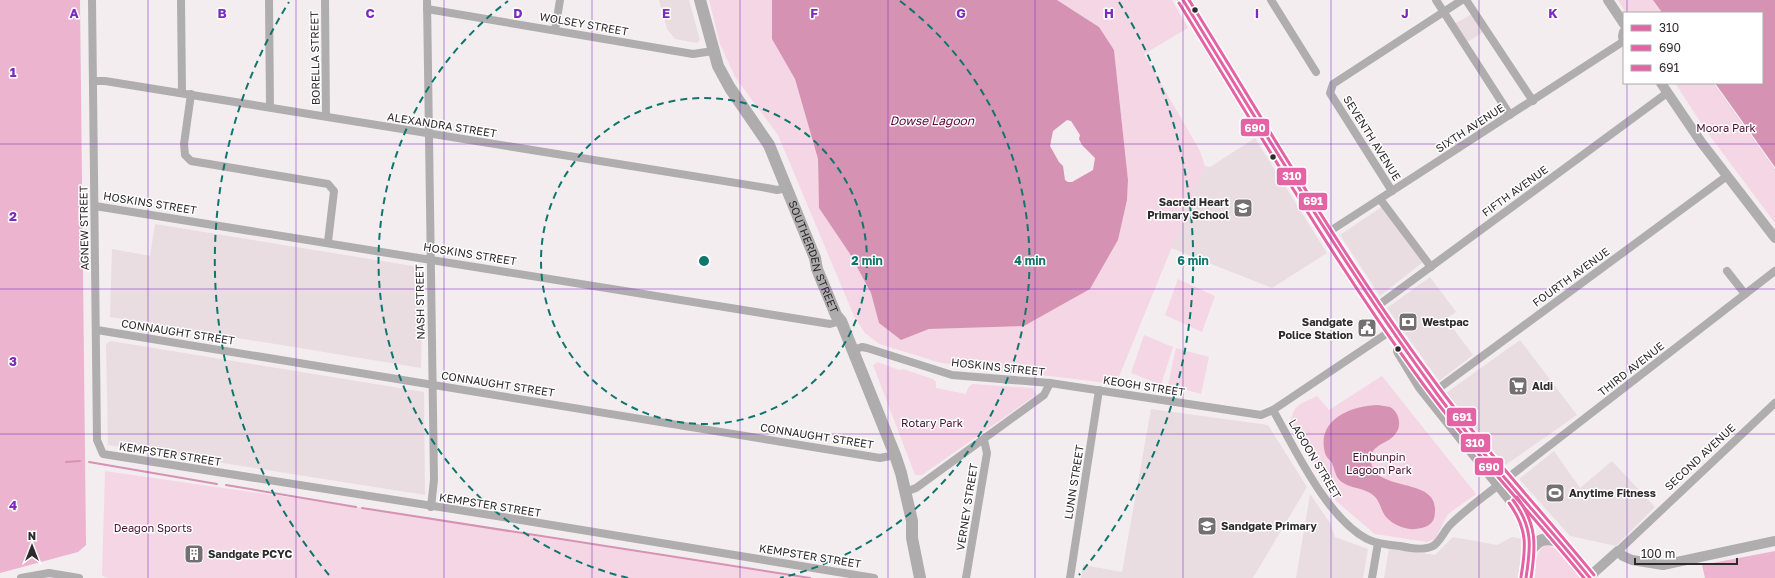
<svg xmlns="http://www.w3.org/2000/svg" width="1775" height="578" viewBox="0 0 1775 578" font-family="'Golos Text',sans-serif">
	<style>
		.built { fill: #e9dde1 }
		.green { fill: #f5d6e4 }
		.forest { fill: #ecb4cf }
		.water { fill: #d692b3; fill-rule: evenodd }
		.pier { fill: #f3edf0 }
		.lines { fill: none; stroke-linecap: round; stroke-linejoin: round }
		.stream { stroke: #d692b3; stroke-width: 2 }
		.minor { stroke: #b0adaf; stroke-width: 8 }
		.tertiary { stroke: #b0adaf; stroke-width: 10 }
		.secondary { stroke: #afacae; stroke-width: 12 }
		.bus-1-casing { stroke: #fff; stroke-width: 6 }
		.bus-2-casing { stroke: #fff; stroke-width: 6 }
		.bus-3-casing { stroke: #fff; stroke-width: 6 }
		.bus-1 { stroke: #e463a4; stroke-width: 3 }
		.bus-2 { stroke: #e463a4; stroke-width: 3 }
		.bus-3 { stroke: #e463a4; stroke-width: 3 }
		.grid { fill: none; stroke: #7b2cbf; stroke-width: 1; stroke-opacity: 0.55 }
		.ring { fill: none; stroke: #0f766e; stroke-width: 2; stroke-dasharray: 7 5 }
		.bus-dot { fill: #2f2b2c; stroke: #fff; stroke-width: 1.5 }
		.labels { text-anchor: middle; stroke-width: 3; stroke-linejoin: round; paint-order: stroke }
		.street-label { font-size: 11px; fill: #2f2b2c; stroke: #fff }
		.park-label { font-size: 11px; fill: #4a0f30; stroke: #fff }
		.poi-label { font-size: 11px; font-weight: bold; fill: #2f2b2c; stroke: #fff; text-anchor: start }
		.water-label { font-size: 12px; font-style: italic; fill: #5c0339; stroke: #fff }
		.grid-label { font-size: 13px; text-anchor: middle; font-weight: bold; fill: #7b2cbf; stroke: #fff; stroke-width: 3; stroke-linejoin: round; paint-order: stroke }
		.centre { fill: #0f766e; stroke: #fff; stroke-width: 2 }
		.ring-label { font-size: 12px; text-anchor: middle; font-weight: bold; fill: #0f766e; stroke: #fff; stroke-width: 3; stroke-linejoin: round; paint-order: stroke }
		.line-badge { stroke: #fff; stroke-width: 1.5 }
		.badge-label { font-size: 11px; text-anchor: middle; font-weight: bold; fill: #fff }
	</style>
	<rect width="100%" height="100%" fill="#f3edf0"/>
	<g class="built">
		<polygon points="659,0 689,0 700,40 697,43 675,39 667,29"/>
		<polygon points="1472,14 1483,32 1466,43 1454,24"/>
		<polygon points="1255,138 1327,253 1272,288 1171,248 1205,166 1210,167"/>
		<polygon points="1383,206 1423,262 1380,296 1340,235"/>
		<polygon points="155,224 419,267 423,275 421,368 110,317 112,249 150,256"/>
		<polygon points="1430,277 1456,312 1446,319 1473,355 1439,381 1387,308"/>
		<polygon points="1520,340 1577,415 1504,466 1446,393"/>
		<polygon points="111,341 424,392 425,495 108,445 106,344"/>
		<polygon points="1151,409 1268,425 1307,487 1253,578 1081,578 1083,565 1122,572"/>
		<polygon points="1554,451 1580,488 1612,461 1655,507 1616,546 1570,536 1519,479"/>
		<polygon points="1310,494 1330,523 1335,537 1368,549 1363,578 1296,578"/>
		<polygon points="1453,537 1497,545 1512,537 1529,540 1523,578 1384,578 1389,548 1435,555"/>
	</g>
	<g class="green">
		<polygon points="709,0 772,0 772,39 795,79 818,159 819,208 850,254 871,293 879,323 901,340 929,329 1024,326 1090,289 1118,240 1127,200 1128,180 1114,50 1099,27 1057,0 1172,0 1188,28 1144,54 1200,151 1205,166 1116,384 941,363 879,344 865,333 854,316 778,135 735,77 720,44"/>
		<polygon points="1618,0 1656,0 1666,13 1626,13"/>
		<polygon points="1675,83 1716,83 1775,165 1775,223 1707,132"/>
		<polygon points="1178,279 1215,296 1202,332 1165,315"/>
		<polygon points="1144,335 1173,347 1161,385 1131,373"/>
		<polygon points="1176,348 1209,357 1201,394 1168,385"/>
		<polygon points="878,362 899,370 903,369 933,379 936,382 936,388 966,394 968,388 972,384 1033,388 1036,395 922,475 915,475 873,365"/>
		<path d="M1382,376L1476,494L1448,514L1435,539L1427,542L1375,534L1336,501L1291,424C1292,404 1301,404 1317,396L1329,410Z"/>
		<polygon points="105,471 426,517 805,578 109,578 102,576"/>
		<path d="M1547,545L1557,549L1581,578H1535C1536,567 1534,549 1547,545Z"/>
	</g>
	<g class="forest">
		<polygon points="0,0 80,0 86,545 78,552 0,573"/>
		<polygon points="1775,551 1775,578 1705,578 1702,565"/>
	</g>
	<g class="water">
		<path d="M772,0H1057L1099,27L1114,50L1128,180L1127,200L1118,240L1090,289L1024,326L929,329L901,340L879,323L871,293L850,254L819,208L818,159L795,79L772,39ZM1067,120L1071,121L1080,135L1079,139L1082,145L1095,158L1093,170L1072,182H1068L1065,180L1063,166L1059,162L1050,146L1053,131Z"/>
		<polygon points="1653,0 1775,0 1775,170 1713,83 1762,83 1762,13 1659,13 1661,11"/>
		<path d="M1378,405C1381,406 1387,406 1390,407C1399,412 1402,425 1396,433C1389,445 1365,444 1372,466C1379,490 1434,479 1435,508C1435,512 1435,519 1432,522C1428,527 1422,528 1416,529C1406,530 1393,525 1386,517C1381,511 1380,501 1374,496C1364,486 1346,490 1337,477C1335,473 1334,468 1332,463C1330,460 1326,457 1325,453C1316,419 1351,406 1378,405Z"/>
	</g>
	<polygon class="pier" points="1713,83 1715,83 1775,167 1775,170"/>
	<g class="lines">
		<g class="stream">
			<polyline points="66,462 80,461"/>
			<polyline points="89,462 217,484"/>
			<polyline points="226,485 356,507"/>
			<polyline points="362,508 810,578"/>
		</g>
		<g class="minor">
			<polyline points="92,0 97,440 103,454 503,517 874,578"/>
			<polyline points="181,0 182,93"/>
			<polyline points="269,0 270,107"/>
			<polyline points="325,0 326,116"/>
			<polyline points="427,0 434,480 431,507"/>
			<polyline points="1271,0 1316,72"/>
			<polyline points="1436,0 1510,115"/>
			<polyline points="1466,0 1533,101"/>
			<polyline points="427,9 693,54 713,51"/>
			<polyline points="555,30 560,0"/>
			<polyline points="93,81 105,81 767,188 777,190 787,188"/>
			<polyline points="191,94 184,144 185,155 191,161 328,184 334,191 328,242"/>
			<polyline points="1392,191 1330,93 1333,84 1462,0"/>
			<polyline points="1380,199 1431,267"/>
			<polyline points="95,206 830,324 841,321"/>
			<polyline points="1327,233 1624,41"/>
			<polyline points="1727,271 1745,294"/>
			<polyline points="1376,307 1667,93"/>
			<polyline points="97,330 880,458 895,455"/>
			<polyline points="853,350 862,347 867,348 952,375 1050,383 1261,415 1273,410 1392,330"/>
			<polyline points="1431,394 1727,176"/>
			<path d="M1273,410C1295,449 1327,518 1367,539C1377,544 1389,545 1400,546C1409,548 1424,551 1433,546C1440,542 1444,531 1450,525C1463,512 1478,501 1492,490L1775,271"/>
			<polyline points="905,492 916,488 1044,395 1050,383"/>
			<polyline points="1618,551 1775,403"/>
			<polyline points="21,578 49,573 79,578"/>
			<polyline points="966,578 987,453 984,440"/>
			<polyline points="1070,578 1099,390"/>
			<polyline points="1372,578 1378,543"/>
		</g>
		<g class="tertiary">
			<polyline points="1608,0 1624,24"/>
			<polyline points="1624,32 1623,36 1624,41"/>
			<polyline points="1661,83 1701,142 1775,238"/>
			<polyline points="1589,577 1618,551 1623,556 1632,560 1663,565 1775,541"/>
		</g>
		<g class="secondary">
			<path id="s1" d="M700,0L718,66L730,88L769,145L815,258L817,269L836,315L841,321L895,455L901,473L912,521V538L920,578"/>
			<polyline points="1183,0 1327,233 1376,307 1428,382 1496,467 1556,536 1590,578"/>
			<path d="M1399,351L1421,387L1523,515C1533,537 1530,555 1526,578"/>
			<path d="M1530,551C1538,539 1545,537 1559,541"/>
		</g>
		<g class="bus-1-casing">
			<g id="bus-1">
				<path d="M1183,0C1262,128 1339,258 1427,380C1476,450 1537,512 1590,578"/>
				<path d="M1513,500C1533,527 1531,546 1526,578"/>
			</g>
		</g>
		<g class="bus-2-casing">
			<g id="bus-2">
				<path d="M1179,3C1258,131 1334,262 1423,384C1473,452 1531,513 1584,578"/>
				<path d="M1509,503C1528,529 1526,547 1521,577"/>
			</g>
		</g>
		<g class="bus-3-casing">
			<g id="bus-3">
				<path d="M1189,0C1268,127 1343,258 1432,378C1482,447 1540,509 1594,575"/>
				<path d="M1517,497C1537,525 1536,545 1531,578"/>
			</g>
		</g>
		<use href="#bus-1" class="bus-1"/>
		<use href="#bus-2" class="bus-2"/>
		<use href="#bus-3" class="bus-3"/>
	</g>
	<path class="grid" d="M148,0V578M296,0V578M444,0V578M592,0V578M740,0V578M888,0V578M1035,0V578M1183,0V578M1331,0V578M1479,0V578M1627,0V13M1627,83V578M0,144H1775M0,289H1775M0,434H1775"/>
	<g class="ring">
		<circle cx="704" cy="261" r="163"/>
		<path d="M628 578A326 326 0 0 1 508 1M900 1A326 326 0 0 1 780 578"/>
		<path d="M329 575A489 489 0 0 1 289 2M1119 2A489 489 0 0 1 1079 575"/>
	</g>
	<defs>
		<g id="school-square" transform="scale(1)"><rect x="-9" y="-9" width="18" height="18" rx="4" fill="#746f71" stroke="#fff"/><path d="M0-5L7-2L0 1L-7-2ZM-4 1L0 2.5L4 1V4Q0 6-4 4Z" fill="#fff"/></g>
		<g id="bank-square" transform="scale(1)"><rect x="-9" y="-9" width="18" height="18" rx="4" fill="#746f71" stroke="#fff"/><path d="M-6-4H6V4H-6ZM0-2.3a2.3 2.3 0 1 0 0 4.6a2.3 2.3 0 1 0 0-4.6Z" fill="#fff"/></g>
		<g id="civic-square" transform="scale(1)"><rect x="-9" y="-9" width="18" height="18" rx="4" fill="#746f71" stroke="#fff"/><path d="M-.6-6.5H3V-4.5H.6V-3L4-1V1h2V6H-6V1h2V-1L-.6-3ZM-1.2 2.5V6h2.4V2.5Z" fill="#fff"/></g>
		<g id="supermarket-square" transform="scale(1)"><rect x="-9" y="-9" width="18" height="18" rx="4" fill="#746f71" stroke="#fff"/><path d="M-6-5.5h2.5l.6 2H6L4.5 2H-2.5L-4.4-4H-6ZM-1.5 3.2a1.3 1.3 0 1 0 .1 0ZM3 3.2a1.3 1.3 0 1 0 .1 0Z" fill="#fff"/></g>
		<g id="stadium-square" transform="scale(1)"><rect x="-9" y="-9" width="18" height="18" rx="4" fill="#746f71" stroke="#fff"/><path d="M0-5a6.5 5 0 1 0 0 10a6.5 5 0 1 0 0-10ZM-3.5-1.8h7v3.6h-7Z" fill="#fff"/></g>
		<g id="building-square" transform="scale(1)"><rect x="-9" y="-9" width="18" height="18" rx="4" fill="#746f71" stroke="#fff"/><path d="M-4-6H4V6H1V3H-1V6H-4ZM-2.5-4.3h1.7v1.8h-1.7ZM.8-4.3h1.7v1.8H.8ZM-2.5-1h1.7V.8h-1.7ZM.8-1h1.7V.8H.8Z" fill="#fff"/></g>
	</defs>
	<g fill-rule="evenodd">
		<use href="#school-square" x="1243" y="208"/>
		<use href="#bank-square" x="1408" y="322"/>
		<use href="#civic-square" x="1367" y="328"/>
		<use href="#supermarket-square" x="1518" y="386"/>
		<use href="#stadium-square" x="1555" y="493"/>
		<use href="#school-square" x="1207" y="526"/>
		<use href="#building-square" x="194" y="554"/>
	</g>
	<g class="bus-dot">
		<circle cx="1195" cy="10" r="3.5"/>
		<circle cx="1273" cy="157" r="3.5"/>
		<circle cx="1398" cy="349" r="3.5"/>
	</g>
	<g class="labels">
		<g class="street-label">
			<text transform="translate(584 24) rotate(10)" y="4">WOLSEY STREET</text>
			<text transform="translate(315 58) rotate(-91)" y="4">BORELLA STREET</text>
			<text transform="translate(442 125) rotate(9)" y="4">ALEXANDRA STREET</text>
			<text transform="translate(1470 128) rotate(-33)" y="4">SIXTH AVENUE</text>
			<text transform="translate(1372 138) rotate(58)" y="4">SEVENTH AVENUE</text>
			<text transform="translate(1515 191) rotate(-36)" y="4">FIFTH AVENUE</text>
			<text transform="translate(150 203) rotate(9)" y="4">HOSKINS STREET</text>
			<text transform="translate(84 228) rotate(-91)" y="4">AGNEW STREET</text>
			<text transform="translate(470 254) rotate(9)" y="4">HOSKINS STREET</text>
			<text dy="4" stroke="none"><textPath href="#s1" startOffset="283">SOUTHERDEN STREET</textPath></text>
			<text transform="translate(1571 277) rotate(-36)" y="4">FOURTH AVENUE</text>
			<text transform="translate(420 302) rotate(-91)" y="4">NASH STREET</text>
			<text transform="translate(178 332) rotate(9)" y="4">CONNAUGHT STREET</text>
			<text transform="translate(998 367) rotate(6)" y="4">HOSKINS STREET</text>
			<text transform="translate(1631 369) rotate(-38)" y="4">THIRD AVENUE</text>
			<text transform="translate(498 384) rotate(9)" y="4">CONNAUGHT STREET</text>
			<text transform="translate(1144 386) rotate(9)" y="4">KEOGH STREET</text>
			<text transform="translate(817 436) rotate(9)" y="4">CONNAUGHT STREET</text>
			<text transform="translate(170 454) rotate(9)" y="4">KEMPSTER STREET</text>
			<text transform="translate(1700 457) rotate(-43)" y="4">SECOND AVENUE</text>
			<text transform="translate(1315 459) rotate(59)" y="4">LAGOON STREET</text>
			<text transform="translate(1074 482) rotate(-81)" y="4">LUNN STREET</text>
			<text transform="translate(490 505) rotate(9)" y="4">KEMPSTER STREET</text>
			<text transform="translate(967 507) rotate(-81)" y="4">VERNEY STREET</text>
			<text transform="translate(810 556) rotate(9)" y="4">KEMPSTER STREET</text>
		</g>
		<g class="park-label">
			<text x="1726" y="132">Moora Park</text>
			<text x="932" y="427">Rotary Park</text>
			<text x="1379" y="461">Einbunpin<tspan x="1379" dy="13">Lagoon Park</tspan></text>
			<text x="153" y="532">Deagon Sports</text>
		</g>
		<g class="poi-label">
			<text x="1229" y="206" text-anchor="end">Sacred Heart<tspan x="1229" dy="13">Primary School</tspan></text>
			<text x="1353" y="326" text-anchor="end">Sandgate<tspan x="1353" dy="13">Police Station</tspan></text>
			<text x="1422" y="326">Westpac</text>
			<text x="1532" y="390">Aldi</text>
			<text x="1569" y="497">Anytime Fitness</text>
			<text x="1221" y="530">Sandgate Primary</text>
			<text x="208" y="558">Sandgate PCYC</text>
		</g>
		<g class="water-label">
			<text x="932" y="125">Dowse Lagoon</text>
		</g>
	</g>
	<g class="grid-label">
		<text x="74" y="18">A</text>
		<text x="222" y="18">B</text>
		<text x="370" y="18">C</text>
		<text x="518" y="18">D</text>
		<text x="666" y="18">E</text>
		<text x="814" y="18">F</text>
		<text x="961" y="18">G</text>
		<text x="1109" y="18">H</text>
		<text x="1257" y="18">I</text>
		<text x="1405" y="18">J</text>
		<text x="1553" y="18">K</text>
		<text x="13" y="77">1</text>
		<text x="13" y="221">2</text>
		<text x="13" y="366">3</text>
		<text x="13" y="510">4</text>
	</g>
	<circle cx="704" cy="261" r="6" class="centre"/>
	<g class="ring-label">
		<text x="867" y="265">2 min</text>
		<text x="1030" y="265">4 min</text>
		<text x="1193" y="265">6 min</text>
	</g>
	<g class="line-badge">
		<rect x="1240" y="118" width="30" height="19" rx="4" fill="#e463a4"/>
		<rect x="1276" y="167" width="31" height="19" rx="4" fill="#e463a4"/>
		<rect x="1298" y="192" width="30" height="19" rx="4" fill="#e463a4"/>
		<rect x="1446" y="407" width="31" height="20" rx="4" fill="#e463a4"/>
		<rect x="1460" y="433" width="31" height="20" rx="4" fill="#e463a4"/>
		<rect x="1474" y="457" width="30" height="19" rx="4" fill="#e463a4"/>
	</g>
	<g class="badge-label">
		<text x="1255" y="132">690</text>
		<text x="1292" y="180">310</text>
		<text x="1313" y="205">691</text>
		<text x="1462" y="421">691</text>
		<text x="1475" y="447">310</text>
		<text x="1489" y="471">690</text>
	</g>
	<rect x="1623" y="12" width="140" height="72" fill="#ffffff" stroke="#acaaab"/>
	<rect x="1631" y="25" width="20" height="6" fill="#e463a4" stroke="#acaaab"/>
	<text x="1659" y="32" font-size="12" fill="#2f2b2c">310</text>
	<rect x="1631" y="45" width="20" height="6" fill="#e463a4" stroke="#acaaab"/>
	<text x="1659" y="52" font-size="12" fill="#2f2b2c">690</text>
	<rect x="1631" y="65" width="20" height="6" fill="#e463a4" stroke="#acaaab"/>
	<text x="1659" y="72" font-size="12" fill="#2f2b2c">691</text>
	<g transform="translate(32 546)" stroke="#ffffff" stroke-width="3" paint-order="stroke">
	<path d="M0-3L7 15L0 10L-7 15Z" fill="#2f2b2c"/>
	<text y="-6" font-size="11" font-weight="bold" text-anchor="middle" fill="#2f2b2c">N</text>
	</g>
	<path d="M1635 558v6h102v-6" fill="none" stroke="#2f2b2c" stroke-width="2"/>
	<text x="1641" y="558" font-size="12" fill="#2f2b2c" stroke="#ffffff" stroke-width="3" paint-order="stroke">100 m</text>
</svg>
